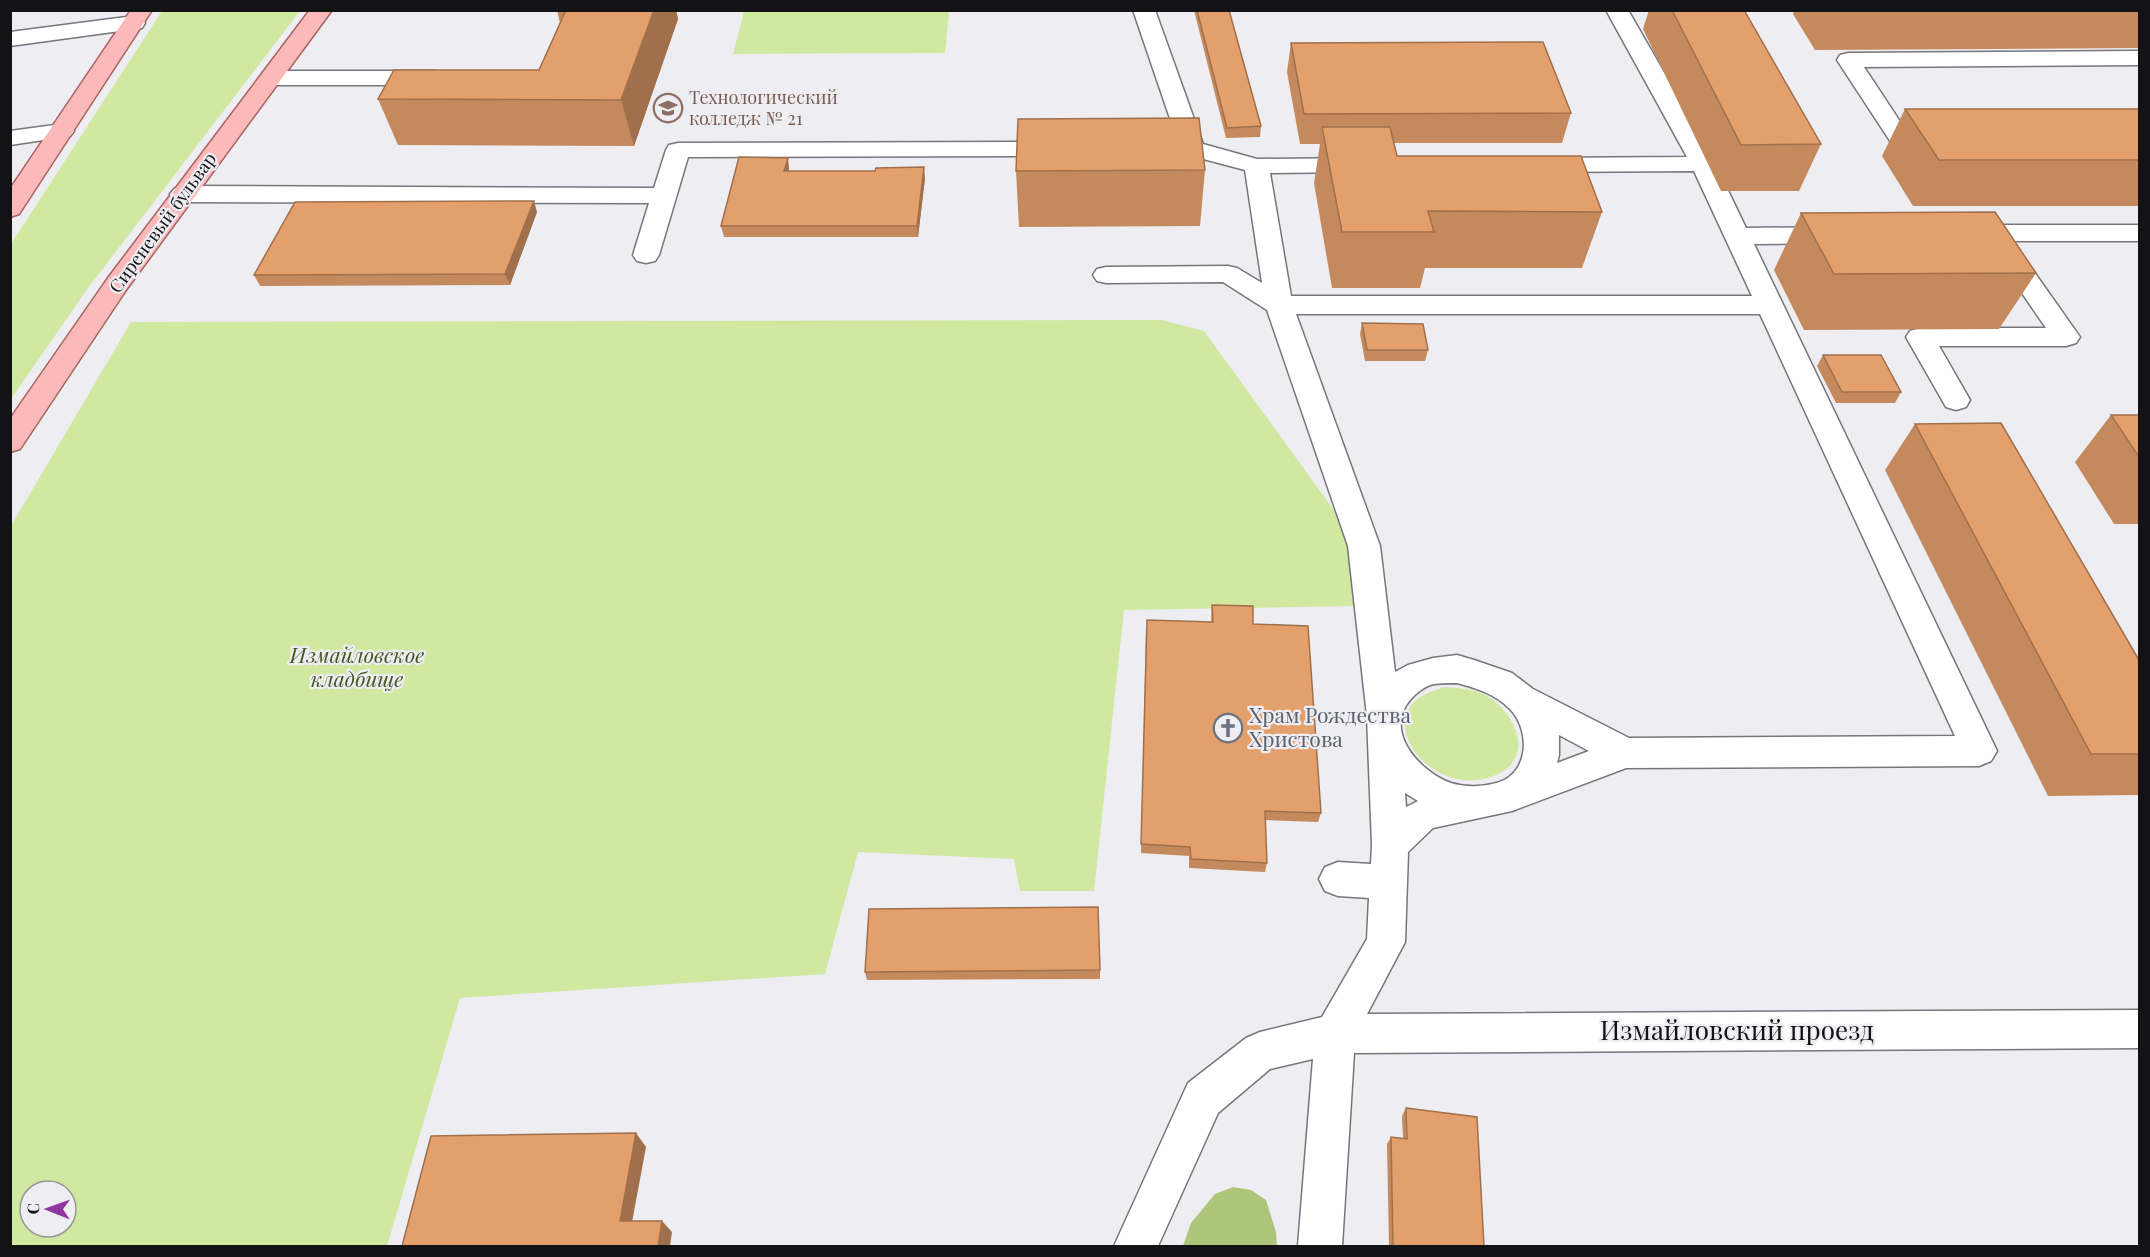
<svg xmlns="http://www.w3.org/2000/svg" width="2150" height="1257" viewBox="0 0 2150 1257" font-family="'Playfair Display',serif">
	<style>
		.green { fill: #d1e8a0; fill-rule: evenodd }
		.forest { fill: #aec679 }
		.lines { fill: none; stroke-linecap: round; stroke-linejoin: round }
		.minor-casing { stroke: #76767b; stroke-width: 3 }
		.major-casing { stroke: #a86261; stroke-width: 3 }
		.minor { fill: #fff; fill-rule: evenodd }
		.major { fill: #fbbab9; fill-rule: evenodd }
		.wall { fill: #c48a5d }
		.shaded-wall { fill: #a0704c }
		.building { fill: #e4a06c; stroke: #a0704c; stroke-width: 1.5 }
		.labels { text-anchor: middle; stroke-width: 4.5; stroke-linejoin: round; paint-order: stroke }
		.far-education-label { font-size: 18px; fill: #785e54; stroke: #ededf2; text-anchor: start }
		.far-street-label { font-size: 18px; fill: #131315; stroke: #ededf2 }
		.park-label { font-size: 21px; font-style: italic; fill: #47561f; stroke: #ededf2 }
		.worship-label { font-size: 21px; fill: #5b616d; stroke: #ededf2; text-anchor: start }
		.near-street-label { font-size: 26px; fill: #131315; stroke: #ededf2 }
	</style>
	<rect width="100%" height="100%" fill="#ededf2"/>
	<g class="green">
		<polygon points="162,11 300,11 88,288 11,399 11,244"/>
		<polygon points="744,11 949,11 945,53 733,54"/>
		<path d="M1162,320L1204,331L1349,531L1354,606L1124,610L1094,891H1020L1014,859L858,852L825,974L460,998L387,1246H11V526L131,322ZM30,1191H66V1227H30Z"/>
		<path d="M1445,687C1459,688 1473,689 1485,695C1514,710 1536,756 1498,774C1436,804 1372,722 1424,695C1430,691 1438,690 1445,687Z"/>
	</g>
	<polygon class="forest" points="1233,1187 1251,1190 1266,1200 1276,1232 1277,1246 1183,1246 1191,1223 1215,1194"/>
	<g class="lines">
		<g class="minor-casing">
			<g id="minor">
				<path d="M1133,10H1155L1203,144L1257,159L1362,158L1371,160L1374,165L1371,170L1362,172L1270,173L1291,296H1752L1694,171L1540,172L1531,170L1528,165L1531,160L1540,158L1687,157L1606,10H1628L1708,149L1746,228L1834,227L1843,229L1847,235L1843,241L1834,243L1754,244L1997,751L1991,761L1979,766L1626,768L1512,811L1433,828L1408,852L1405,942L1367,1014L2140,1010V1048L1354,1053L1342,1246H1298L1313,1059L1270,1069L1218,1113L1158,1246H1114L1188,1083L1246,1038L1260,1032L1322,1017L1367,939L1369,898L1338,896L1325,891L1319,879L1325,867L1338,862L1371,864L1372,845L1367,716L1348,546L1267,310L1223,282L1106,283L1097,281L1093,275L1097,269L1106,267L1228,266L1237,268L1262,283L1245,170L1192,156L1149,154L1146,149L1149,144L1178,142ZM1296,314H1760L1955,736L1629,738L1533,689L1512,673L1474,660L1457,655L1433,658L1408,665L1395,672L1380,546ZM1457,683C1476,688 1495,694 1510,709C1532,732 1529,778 1492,784C1479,787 1464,787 1451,783C1420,772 1382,731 1411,699C1416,693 1423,688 1430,685C1438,683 1448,683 1457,683ZM1559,735L1589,751L1557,763L1559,755ZM1405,793L1418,801L1406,807Z"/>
				<polygon points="134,16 142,18 145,23 142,28 10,46 10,32"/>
				<polygon points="2140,51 2140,65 1864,67 1907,132 1944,134 1948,139 1944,144 1936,146 1892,144 1837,60 1840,55 1848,53"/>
				<polygon points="271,71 434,71 442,73 445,78 442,83 434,85 271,85 263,83 260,78 263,73"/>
				<polygon points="62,124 70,126 74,131 70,136 10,145 10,131"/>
				<polygon points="1062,142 1071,144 1074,149 1071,154 1062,156 688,157 659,255 655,261 646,263 637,261 633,255 649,203 183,202 174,199 170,194 174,189 183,186 654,188 666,150 669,145 678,143"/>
				<polygon points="1994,225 2140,225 2140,241 2008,241 2013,242 2080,337 2076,343 2066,346 1939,346 1970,400 1966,407 1956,410 1946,407 1906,337 1910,331 1920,328 2046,328 1991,248 1995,242 2000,241 1985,239 1981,233 1985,227"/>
			</g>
		</g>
		<g class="major-casing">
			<g id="major">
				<polygon points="131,10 152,10 19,214 10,217 10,189"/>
				<polygon points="310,10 332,10 126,290 20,449 10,452 10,419 108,278"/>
			</g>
		</g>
		<use href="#minor" class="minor"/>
		<use href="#major" class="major"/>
	</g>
	<g class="wall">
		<polygon points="557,10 676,10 678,19 634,146 398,145 378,99 539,70 560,23"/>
		<polygon points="1194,10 1229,10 1261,126 1260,137 1226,138"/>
		<polygon points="1649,10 1744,10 1821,144 1799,191 1721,191 1643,29"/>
		<polygon points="1794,10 2139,10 2139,48 1815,50 1793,14"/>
		<polygon points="1291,43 1571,113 1562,143 1394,143 1397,156 1602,212 1582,268 1425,268 1420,288 1332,288 1314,183 1320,144 1300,144 1287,72"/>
		<polygon points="1905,109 2139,109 2139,206 1913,206 1882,156"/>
		<polygon points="789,168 789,171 875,171 925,178 918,237 724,237 721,226"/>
		<polygon points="1205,170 1200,226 1019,227 1016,171"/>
		<polygon points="537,212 510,285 260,286 254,275"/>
		<polygon points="1801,213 2036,273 1999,329 1804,330 1774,270"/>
		<polygon points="1362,323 1428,350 1425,361 1365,361 1360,334"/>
		<polygon points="1823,355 1901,392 1895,403 1836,403 1817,366"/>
		<polygon points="2111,415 2139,415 2139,524 2114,524 2075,462"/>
		<polygon points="1915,424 2139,660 2139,795 2048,796 1885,470"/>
		<polygon points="1212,605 1253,624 1321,813 1318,822 1265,820 1267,863 1265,872 1189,868 1189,856 1141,853 1146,630 1211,622"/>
		<polygon points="1100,970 1100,979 867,980 865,972"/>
		<polygon points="1406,1108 1484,1246 1389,1246 1387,1144 1391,1137 1403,1139 1402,1116"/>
	</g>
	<g class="shaded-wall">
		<polygon points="654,10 676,10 678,19 634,146 621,100"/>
		<polygon points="788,158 789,168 786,182 784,171"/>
		<polygon points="924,167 925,178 918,237 917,226"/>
		<polygon points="534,201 537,212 510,285 505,274"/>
		<polygon points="636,1133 646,1147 630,1233 620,1221"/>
		<polygon points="662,1221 672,1232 670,1246 658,1246"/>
	</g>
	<g class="building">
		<polygon points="566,10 654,10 621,100 378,99 394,70 539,70"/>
		<polygon points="1197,10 1229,10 1261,126 1227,128"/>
		<polygon points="1672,10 1744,10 1821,144 1741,145"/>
		<polygon points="1543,42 1571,113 1304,114 1291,43"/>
		<polygon points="1905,109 2139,109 2139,160 1939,160"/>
		<polygon points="1199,118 1205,170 1016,171 1018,119"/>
		<polygon points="1322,127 1390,127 1397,156 1581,156 1602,212 1428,211 1434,232 1342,232"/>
		<polygon points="739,157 788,158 784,171 875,171 876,168 924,167 917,226 721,226"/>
		<polygon points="534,201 505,274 254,275 295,202"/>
		<polygon points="1995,212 2036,273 1834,274 1801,213"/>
		<polygon points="1362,323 1423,324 1428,350 1367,350"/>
		<polygon points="1823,355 1881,355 1901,392 1842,392"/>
		<polygon points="2111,415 2139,415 2139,457"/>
		<polygon points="2001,423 2139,660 2139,754 2091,754 1915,424"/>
		<polygon points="1212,605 1253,606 1253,624 1308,626 1321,813 1265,811 1267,863 1191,859 1190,847 1141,844 1147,620 1213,622"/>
		<polygon points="1098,907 1100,970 865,972 869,909"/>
		<polygon points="1406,1108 1477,1117 1484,1246 1393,1246 1391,1137 1407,1139"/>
		<polygon points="636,1133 620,1221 662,1221 658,1246 402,1246 431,1136"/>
	</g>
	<defs>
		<g id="university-ring" transform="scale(1.5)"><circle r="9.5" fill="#ededf2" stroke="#8d6e63" stroke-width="1.5"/><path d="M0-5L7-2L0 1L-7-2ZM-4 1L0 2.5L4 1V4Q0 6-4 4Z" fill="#8d6e63"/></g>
		<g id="church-ring" transform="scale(1.5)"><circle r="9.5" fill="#ededf2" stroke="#6b7280" stroke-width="1.5"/><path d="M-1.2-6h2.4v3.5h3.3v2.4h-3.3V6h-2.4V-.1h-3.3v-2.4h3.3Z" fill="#6b7280"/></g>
	</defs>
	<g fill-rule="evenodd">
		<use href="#university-ring" x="668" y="108"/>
		<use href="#church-ring" x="1228" y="728"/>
	</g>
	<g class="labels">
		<g class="far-education-label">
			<text x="689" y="104">Технологический<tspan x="689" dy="21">колледж № 21</tspan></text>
		</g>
		<g class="far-street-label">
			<text transform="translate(163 223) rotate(-54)" y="6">Сиреневый бульвар</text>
		</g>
		<g class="park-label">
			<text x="357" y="663">Измайловское<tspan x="357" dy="24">кладбище</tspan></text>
		</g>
		<g class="worship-label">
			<text x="1249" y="723">Храм Рождества<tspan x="1249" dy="24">Христова</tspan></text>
		</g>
		<g class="near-street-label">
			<text x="1737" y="1040">Измайловский проезд</text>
		</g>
	</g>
	<rect width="2150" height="1257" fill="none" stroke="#131315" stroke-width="24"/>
	<g transform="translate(48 1209) rotate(271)"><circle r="28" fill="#ededf2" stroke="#96969a" stroke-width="1.5"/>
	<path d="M0-4.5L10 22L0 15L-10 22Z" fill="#9136a1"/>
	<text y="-9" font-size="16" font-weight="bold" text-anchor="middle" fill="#131315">С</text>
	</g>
</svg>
